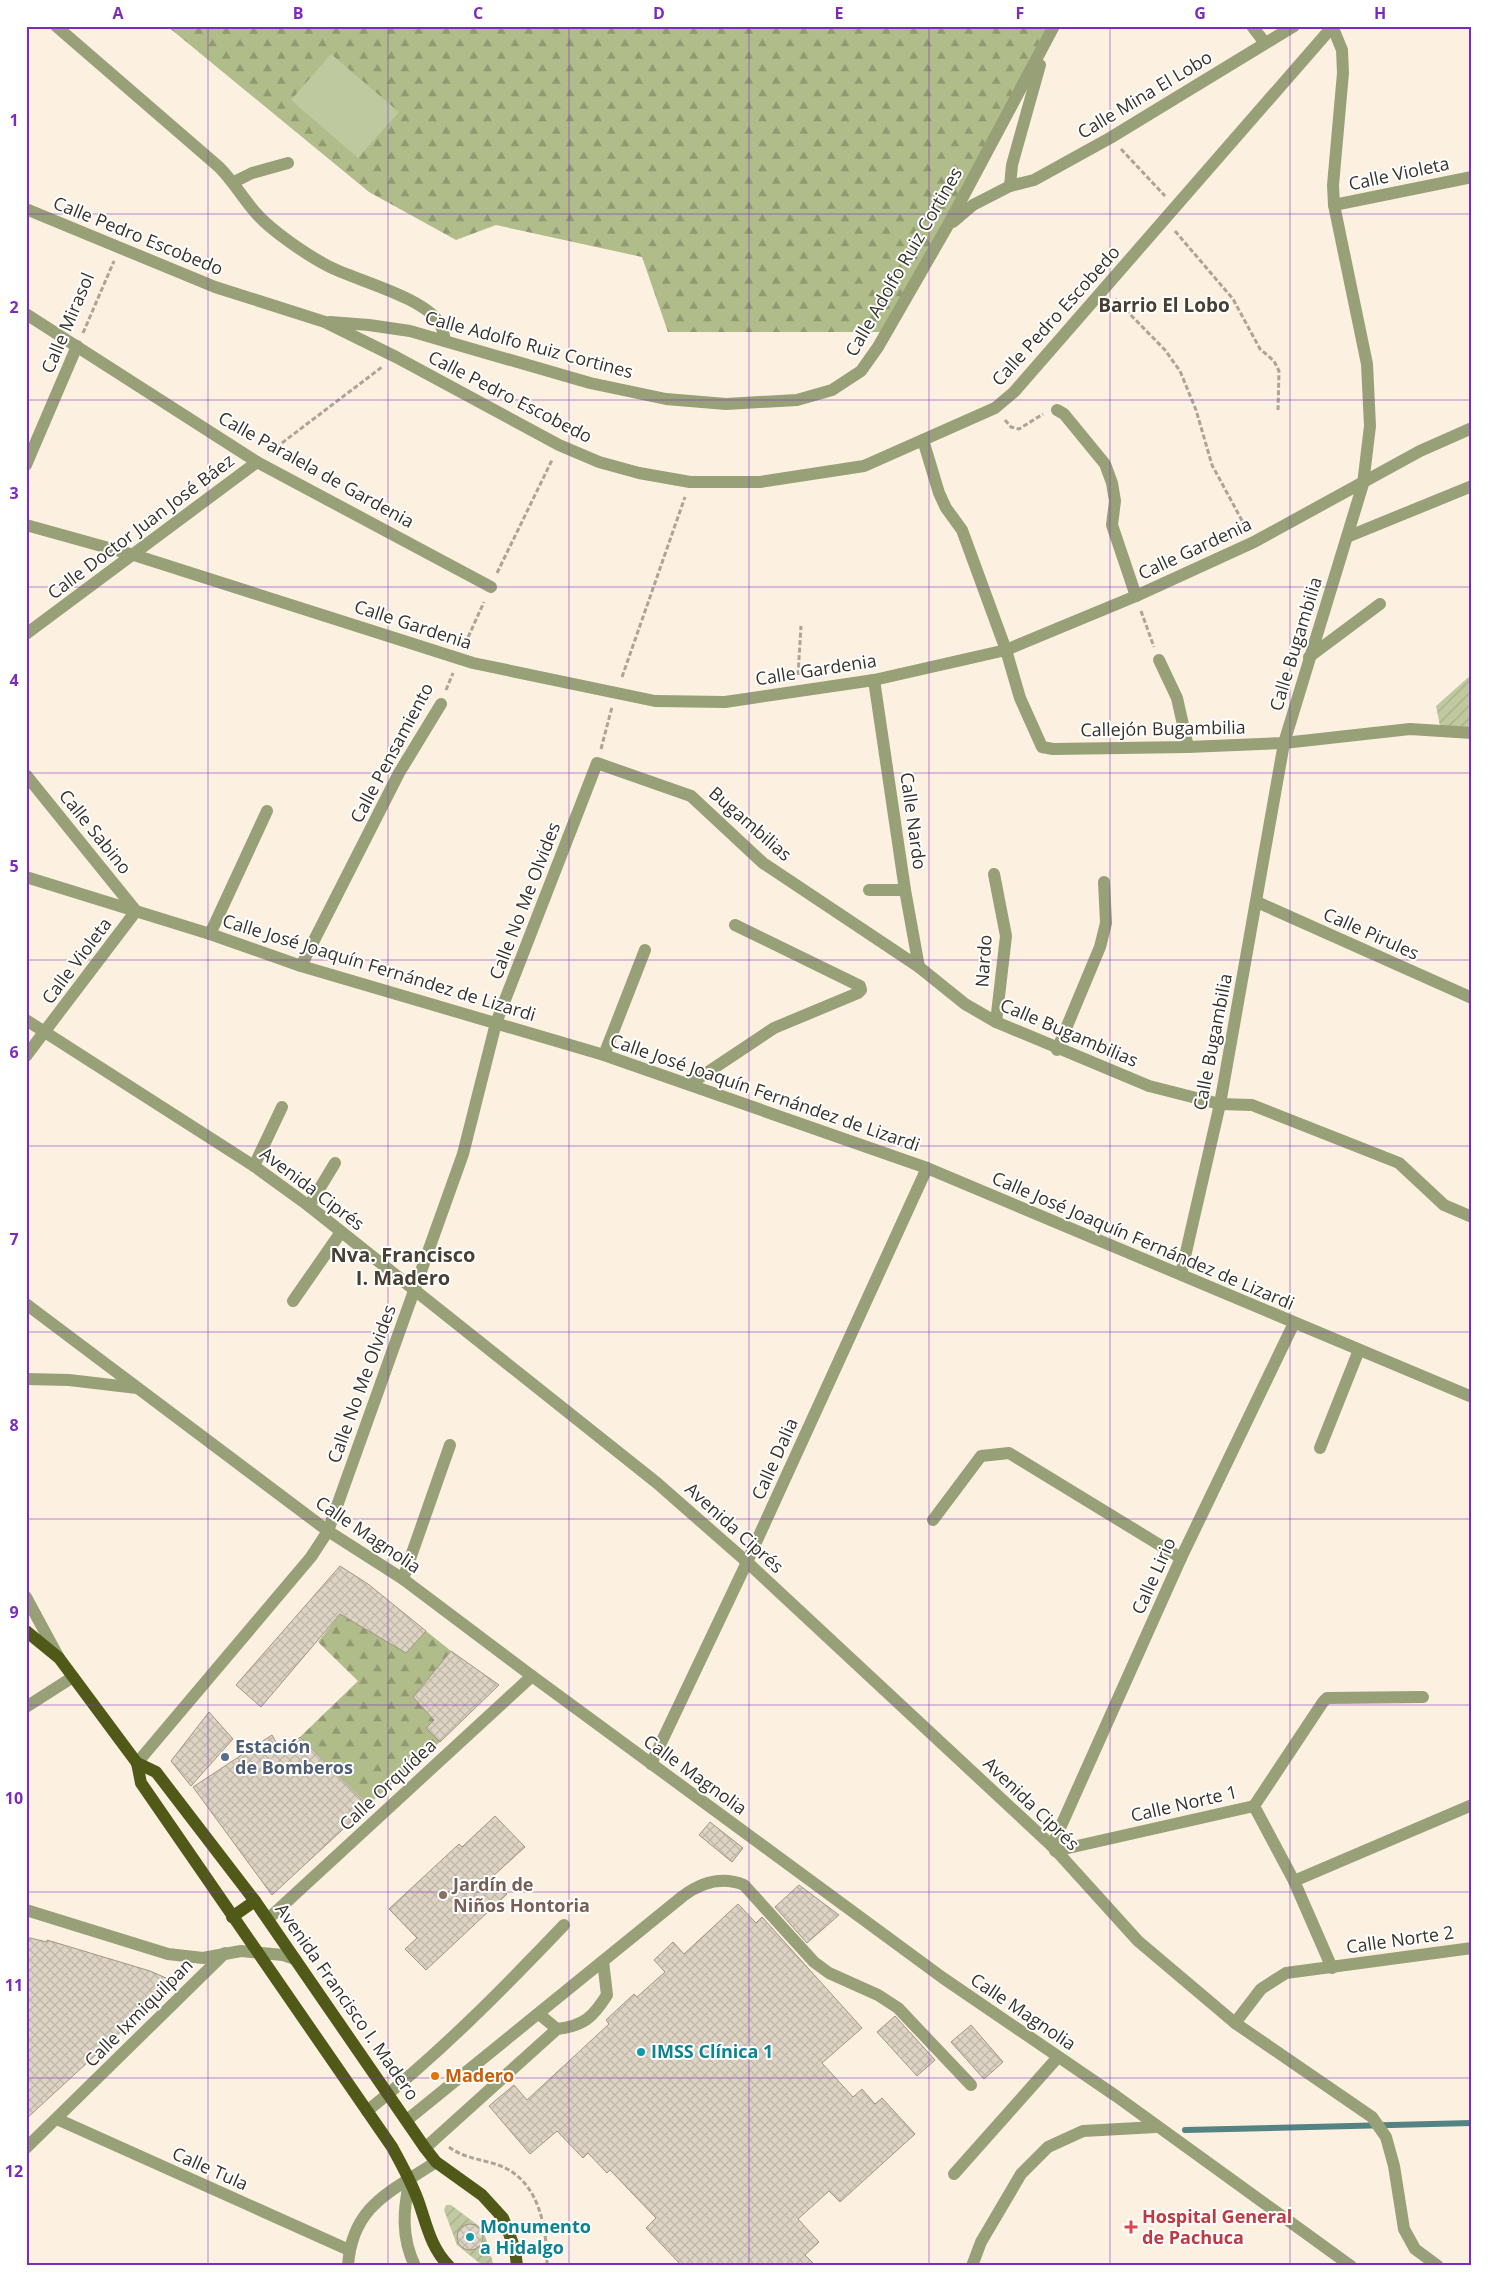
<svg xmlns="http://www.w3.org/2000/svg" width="1498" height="2292" viewBox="0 0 1498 2292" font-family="'Open Sans',sans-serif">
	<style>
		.forest { fill: url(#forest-firs) }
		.park { fill: #bfc9a0 }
		.garden { fill: url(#garden-furrows) }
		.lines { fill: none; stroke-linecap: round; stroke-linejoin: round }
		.stream { stroke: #548383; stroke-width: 6 }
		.building { fill: url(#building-cross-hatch); stroke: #a09687 }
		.path { stroke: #aca498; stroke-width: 3; stroke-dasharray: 5 2.5; stroke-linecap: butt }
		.minor { stroke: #97a076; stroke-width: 12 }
		.major { stroke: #505917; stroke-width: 12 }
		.grid { fill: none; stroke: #7b2cbf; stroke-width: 1; stroke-opacity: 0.55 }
		.service-dot { fill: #5c6f8a; stroke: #fff; stroke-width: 2 }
		.education-dot { fill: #8d6e63; stroke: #fff; stroke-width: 2 }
		.culture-dot { fill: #0f9aa8; stroke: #fff; stroke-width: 2 }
		.food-dot { fill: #e8710a; stroke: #fff; stroke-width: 2 }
		.health-dot { fill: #e0444e; stroke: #fff; stroke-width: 2 }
		.labels { text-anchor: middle; stroke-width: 4; stroke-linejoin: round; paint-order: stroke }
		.street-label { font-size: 18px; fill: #37332d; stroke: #fff }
		.service-label { font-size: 18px; font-weight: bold; fill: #4e5e75; stroke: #fff; text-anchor: start }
		.education-label { font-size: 18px; font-weight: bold; fill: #785e54; stroke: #fff; text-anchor: start }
		.culture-label { font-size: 18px; font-weight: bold; fill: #0d838f; stroke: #fff; text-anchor: start }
		.food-label { font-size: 18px; font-weight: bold; fill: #c56008; stroke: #fff; text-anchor: start }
		.health-label { font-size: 18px; font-weight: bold; fill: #be3a42; stroke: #fff; text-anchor: start }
		.neighbourhood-label { font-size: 19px; font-weight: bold; fill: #473f32; stroke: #fff }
		.quarter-label { font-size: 20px; font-weight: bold; fill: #473f32; stroke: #fff }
		.neatline { fill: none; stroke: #7b2cbf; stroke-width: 2 }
		.grid-label { font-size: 16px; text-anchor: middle; font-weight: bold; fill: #7b2cbf }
	</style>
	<defs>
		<pattern id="forest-firs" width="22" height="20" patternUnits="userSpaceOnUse" patternTransform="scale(1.25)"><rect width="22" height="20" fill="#b0bc89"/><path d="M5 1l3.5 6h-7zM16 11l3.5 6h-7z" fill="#909970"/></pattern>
		<pattern id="garden-furrows" width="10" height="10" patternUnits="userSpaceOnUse" patternTransform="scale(1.25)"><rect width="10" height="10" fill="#bfc9a0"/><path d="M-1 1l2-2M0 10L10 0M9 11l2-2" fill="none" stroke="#a5ad8a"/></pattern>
		<pattern id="building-cross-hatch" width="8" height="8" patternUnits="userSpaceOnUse" patternTransform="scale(1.25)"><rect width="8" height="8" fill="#ded4c4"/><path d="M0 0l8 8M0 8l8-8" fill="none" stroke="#bfb6a9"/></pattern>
	</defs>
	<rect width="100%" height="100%" fill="#fcf1e1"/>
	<g class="forest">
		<polygon points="167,26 1052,26 893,332 668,332 642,257 496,225 456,240 369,192"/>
		<polygon points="340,1614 406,1652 426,1631 451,1651 413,1697 434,1720 440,1742 368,1805 300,1737 358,1681 318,1642"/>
	</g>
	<polygon class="park" points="331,54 399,112 358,158 291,100"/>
	<g class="garden">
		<polygon points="1472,674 1472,728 1440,726 1436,706"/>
		<polygon points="446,2205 451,2205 483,2229 494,2266 483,2266 457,2245 444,2210"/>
	</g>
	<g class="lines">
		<polyline class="stream" points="1185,2130 1472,2123"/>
	</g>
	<g class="building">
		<polygon points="340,1566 368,1584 426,1631 406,1653 340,1614 261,1707 236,1685"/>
		<polygon points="451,1651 499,1685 440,1742 426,1728 434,1720 413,1697"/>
		<polygon points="209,1712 233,1739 191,1786 171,1761"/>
		<polygon points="272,1735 282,1753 300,1737 368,1806 272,1895 193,1787"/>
		<polygon points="495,1816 525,1847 491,1878 507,1894 426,1970 405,1949 417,1938 389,1909 459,1844 462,1847"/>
		<polygon points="710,1822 743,1848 732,1862 699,1835"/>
		<polygon points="799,1885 839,1915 807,1943 775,1907"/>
		<polygon points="738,1904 756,1923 762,1917 862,2028 822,2063 853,2097 862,2089 875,2104 882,2098 915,2134 840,2202 829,2191 798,2219 819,2242 805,2255 816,2266 682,2266 646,2228 656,2218 610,2170 607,2173 588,2153 583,2158 557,2131 530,2154 489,2106 514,2085 527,2100 609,2024 606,2020 634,1994 637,1997 665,1972 654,1960 673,1942 684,1954"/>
		<polygon points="26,1937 47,1942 47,1940 150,1971 175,1982 26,2119"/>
		<polygon points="895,2016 935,2060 917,2076 877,2032"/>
		<polygon points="971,2025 1003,2062 984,2079 951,2042"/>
		<circle cx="470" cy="2237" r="13"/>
	</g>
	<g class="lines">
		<g class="path">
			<polyline points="1121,149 1165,196"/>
			<polyline points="1175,231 1233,299 1260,349 1274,361 1279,371 1278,410"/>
			<polyline points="1115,299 1165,350 1180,371 1196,410 1212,465 1246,528"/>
			<polyline points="83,333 114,261"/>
			<polyline points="1005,420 1011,427 1019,429 1043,414"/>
			<polyline points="270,452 382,367"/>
			<polyline points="497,573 552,460"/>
			<polyline points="1141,611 1154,647"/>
			<polyline points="465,644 484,602"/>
			<polyline points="798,675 801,626"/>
			<polyline points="622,677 685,497"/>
			<polyline points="446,690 453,673"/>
			<polyline points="601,749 612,707"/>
			<path d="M449,2147C462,2157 479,2159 495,2164C539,2177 547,2227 547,2266"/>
		</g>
		<g class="minor">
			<path d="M56,26L219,167C233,181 242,197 255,212C270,230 307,255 328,266C354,280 429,298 441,326C443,330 444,336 445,341"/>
			<polyline points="1252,26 1265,43"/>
			<polyline points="234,182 252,173 288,163"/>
			<polyline points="1010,186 1012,165 1040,65"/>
			<polyline points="1334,205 1472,177"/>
			<polyline points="26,209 215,287 325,322 396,357 559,445 599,462 639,473 690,482 760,482 864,466 995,408 1014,392 1333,26"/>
			<polyline points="953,222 973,205 1010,186 1034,180 1110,138 1294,26"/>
			<polyline points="26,314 257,462 491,587"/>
			<polyline points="330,322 369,325 410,331 590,383 666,399 726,404 797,400 832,390 861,371 878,347 947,227 1054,26"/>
			<polyline points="1057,410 1064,414 1105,464 1112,483 1115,501 1112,525 1136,596"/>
			<polyline points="923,440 939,493 946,508 962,530 1006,650 1020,698 1042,747 1053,749 1188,747 1284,743 1410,729 1472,733"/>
			<polyline points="26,465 77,346"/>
			<polyline points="26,525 134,555 473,663 655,701 725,702 874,680 1006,650 1136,596 1254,542 1420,451 1472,428"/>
			<polyline points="1347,537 1472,486"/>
			<polyline points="26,634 257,462"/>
			<polyline points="1309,657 1380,604"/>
			<polyline points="1159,660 1177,698 1188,747"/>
			<polyline points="874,680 905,890 919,967"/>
			<polyline points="26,775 136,911"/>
			<polyline points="994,874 1006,936 996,1022"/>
			<polyline points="26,877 210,934 301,966 604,1055 927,1168 1472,1397"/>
			<polyline points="869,890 905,890"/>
			<polyline points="1257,902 1472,998"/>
			<polyline points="210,934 267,811"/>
			<polyline points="301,966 399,773 441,704"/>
			<polyline points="26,1020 254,1166 309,1206 657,1483 747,1562 1052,1846 1138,1941 1235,2023 1372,2117 1386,2137 1394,2166 1404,2229 1415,2249 1438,2266"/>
			<polyline points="1057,1050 1100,947 1106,923 1104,882"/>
			<polyline points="604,1055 645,950"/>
			<polyline points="26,1056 136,911"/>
			<polyline points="690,1084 774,1028 858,993 861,990 860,986 735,925"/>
			<polyline points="254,1166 282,1107"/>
			<polyline points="309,1206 335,1163"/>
			<polyline points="1181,1274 1220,1104 1284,743 1363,484 1370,426 1367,364 1334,205 1333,185 1343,73 1342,50 1333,28 1329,26"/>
			<polyline points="293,1301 341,1232"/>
			<polyline points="26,1304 328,1531 403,1579 532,1676 943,1978 1116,2096 1351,2266"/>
			<polyline points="26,1379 69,1380 137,1388"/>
			<polyline points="1320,1448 1359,1350"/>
			<polyline points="933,1520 981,1456 1009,1453 1181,1558"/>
			<polyline points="403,1579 450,1445"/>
			<polyline points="26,1597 59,1658"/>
			<polyline points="26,1707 73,1677"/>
			<polyline points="137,1763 311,1557 328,1531 463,1154 496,1023 597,763 691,796 763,863 919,967 965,1004 996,1022 1149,1086 1220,1104 1252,1105 1399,1163 1444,1205 1472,1217"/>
			<polyline points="651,1764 747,1562 927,1168"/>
			<polyline points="1254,1806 1323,1702 1327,1698 1423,1697"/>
			<polyline points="1254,1806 1294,1881 1332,1968"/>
			<polyline points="1052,1846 1181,1558 1294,1323"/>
			<polyline points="1055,1851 1254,1806"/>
			<polyline points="1294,1881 1472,1805"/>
			<polyline points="26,1910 168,1954 203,1958 241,1951 283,1955 295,1959"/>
			<polyline points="268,1919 532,1676"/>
			<polyline points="539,2014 557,2029"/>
			<polyline points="1235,2023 1261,1989 1286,1973 1472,1948"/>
			<path d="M367,2111C438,2055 502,1990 564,1925"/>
			<polyline points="57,2119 349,2250"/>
			<path d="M407,2120L683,1896C702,1882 722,1876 744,1885L814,1962L829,1973L878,1995L898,2008L971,2085"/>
			<polyline points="26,2148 225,1953"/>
			<path d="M425,2148L557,2029C584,2026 593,2017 607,1995L603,1961"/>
			<polyline points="954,2174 1058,2057"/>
			<path d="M410,2179C403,2210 401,2237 415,2266"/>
			<path d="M348,2266C352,2205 392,2191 436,2162"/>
			<polyline points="972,2266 981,2242 1021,2174 1048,2147 1083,2131 1156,2127"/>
		</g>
		<g class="major">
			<path d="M26,1631L59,1658L137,1763L141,1783L392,2147C402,2165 412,2183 419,2203C427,2226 431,2248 449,2266"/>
			<polyline points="137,1763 156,1772 255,1901 425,2148 436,2162 482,2195 503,2218 515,2249 517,2266"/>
			<polyline points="232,1917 255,1901"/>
		</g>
	</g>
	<path class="grid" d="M208,26V2266M388,26V2266M569,26V2266M749,26V2266M929,26V2266M1110,26V2266M1290,26V2266M26,214H1472M26,400H1472M26,587H1472M26,773H1472M26,960H1472M26,1146H1472M26,1332H1472M26,1519H1472M26,1705H1472M26,1892H1472M26,2078H1472"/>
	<circle class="service-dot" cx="225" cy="1757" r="5"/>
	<circle class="education-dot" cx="443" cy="1895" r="5"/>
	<g class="culture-dot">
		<circle cx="641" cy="2052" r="5"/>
		<circle cx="470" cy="2237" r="5"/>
	</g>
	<circle class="food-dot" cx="435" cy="2076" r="5"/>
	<path class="health-dot" d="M1128.5 2219.5h5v5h5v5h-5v5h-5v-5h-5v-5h5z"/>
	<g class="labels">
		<g class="street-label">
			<text transform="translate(1145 95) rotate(-31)" y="6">Calle Mina El Lobo</text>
			<text transform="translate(1399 174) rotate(-12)" y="6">Calle Violeta</text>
			<text transform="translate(138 236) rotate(22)" y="6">Calle Pedro Escobedo</text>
			<text transform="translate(904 262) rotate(-60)" y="6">Calle Adolfo Ruiz Cortines</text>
			<text transform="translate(1056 316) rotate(-48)" y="6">Calle Pedro Escobedo</text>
			<text transform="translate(68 323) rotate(-67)" y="6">Calle Mirasol</text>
			<text transform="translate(529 345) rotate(15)" y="6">Calle Adolfo Ruiz Cortines</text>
			<text transform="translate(510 397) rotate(27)" y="6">Calle Pedro Escobedo</text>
			<text transform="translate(316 470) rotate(29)" y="6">Calle Paralela de Gardenia</text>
			<text transform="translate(141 527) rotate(-37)" y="6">Calle Doctor Juan José Báez</text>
			<text transform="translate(1195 549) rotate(-25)" y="6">Calle Gardenia</text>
			<text transform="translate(413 625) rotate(18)" y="6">Calle Gardenia</text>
			<text transform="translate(1296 644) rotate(-73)" y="6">Calle Bugambilia</text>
			<text transform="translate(816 670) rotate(-9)" y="6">Calle Gardenia</text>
			<text transform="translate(1163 729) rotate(-1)" y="6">Callejón Bugambilia</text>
			<text transform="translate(392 753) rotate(-62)" y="6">Calle Pensamiento</text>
			<text transform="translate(913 821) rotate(82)" y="6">Calle Nardo</text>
			<text transform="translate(750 824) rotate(41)" y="6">Bugambilias</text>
			<text transform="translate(95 832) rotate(51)" y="6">Calle Sabino</text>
			<text transform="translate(525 901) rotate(-69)" y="6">Calle No Me Olvides</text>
			<text transform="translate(1371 934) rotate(24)" y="6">Calle Pirules</text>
			<text transform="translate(77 961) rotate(-53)" y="6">Calle Violeta</text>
			<text transform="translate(984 961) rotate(-86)" y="6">Nardo</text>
			<text transform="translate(379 968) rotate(17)" y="6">Calle José Joaquín Fernández de Lizardi</text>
			<text transform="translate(1069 1033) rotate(23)" y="6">Calle Bugambilias</text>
			<text transform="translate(1213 1042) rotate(-79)" y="6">Calle Bugambilia</text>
			<text transform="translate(765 1093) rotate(19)" y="6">Calle José Joaquín Fernández de Lizardi</text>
			<text transform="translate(312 1189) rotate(37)" y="6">Avenida Ciprés</text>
			<text transform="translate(1143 1241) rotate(23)" y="6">Calle José Joaquín Fernández de Lizardi</text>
			<text transform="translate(362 1384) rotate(-70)" y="6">Calle No Me Olvides</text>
			<text transform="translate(775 1459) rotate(-66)" y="6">Calle Dalia</text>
			<text transform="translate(734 1528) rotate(42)" y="6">Avenida Ciprés</text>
			<text transform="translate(368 1535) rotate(34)" y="6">Calle Magnolia</text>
			<text transform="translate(1154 1576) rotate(-66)" y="6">Calle Lirio</text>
			<text transform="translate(695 1775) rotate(36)" y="6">Calle Magnolia</text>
			<text transform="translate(388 1785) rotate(-43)" y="6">Calle Orquídea</text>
			<text transform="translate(1031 1804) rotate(44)" y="6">Avenida Ciprés</text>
			<text transform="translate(1184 1804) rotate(-13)" y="6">Calle Norte 1</text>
			<text transform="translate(1400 1940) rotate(-8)" y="6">Calle Norte 2</text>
			<text transform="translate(347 2002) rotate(55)" y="6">Avenida Francisco I. Madero</text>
			<text transform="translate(1023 2012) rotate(34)" y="6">Calle Magnolia</text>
			<text transform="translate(139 2013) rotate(-45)" y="6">Calle Ixmiquilpan</text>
			<text transform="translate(210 2169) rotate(24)" y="6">Calle Tula</text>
		</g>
		<g class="service-label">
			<text x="235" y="1753">Estación<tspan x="235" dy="21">de Bomberos</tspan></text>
		</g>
		<g class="education-label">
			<text x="453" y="1891">Jardín de<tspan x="453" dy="21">Niños Hontoria</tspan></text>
		</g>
		<g class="culture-label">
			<text x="651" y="2058">IMSS Clínica 1</text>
			<text x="480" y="2233">Monumento<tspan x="480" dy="21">a Hidalgo</tspan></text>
		</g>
		<g class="food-label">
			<text x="445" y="2082">Madero</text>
		</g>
		<g class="health-label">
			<text x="1142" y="2223">Hospital General<tspan x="1142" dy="21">de Pachuca</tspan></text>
		</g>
		<g class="neighbourhood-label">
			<text x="1164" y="312">Barrio El Lobo</text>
		</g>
		<g class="quarter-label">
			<text x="403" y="1262">Nva. Francisco<tspan x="403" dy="23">I. Madero</tspan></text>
		</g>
	</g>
	<rect width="1498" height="2292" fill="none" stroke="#ffffff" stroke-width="55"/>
	<rect x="28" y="28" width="1442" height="2236" class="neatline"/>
	<g class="grid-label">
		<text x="118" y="19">A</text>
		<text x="298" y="19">B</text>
		<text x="478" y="19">C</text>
		<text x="659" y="19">D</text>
		<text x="839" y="19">E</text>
		<text x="1020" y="19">F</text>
		<text x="1200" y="19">G</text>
		<text x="1380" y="19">H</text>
		<text x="14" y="126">1</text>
		<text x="14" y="313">2</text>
		<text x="14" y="499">3</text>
		<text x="14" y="686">4</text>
		<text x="14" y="872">5</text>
		<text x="14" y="1058">6</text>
		<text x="14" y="1245">7</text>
		<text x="14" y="1431">8</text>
		<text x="14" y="1618">9</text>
		<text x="14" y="1804">10</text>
		<text x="14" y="1991">11</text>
		<text x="14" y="2177">12</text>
	</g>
</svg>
